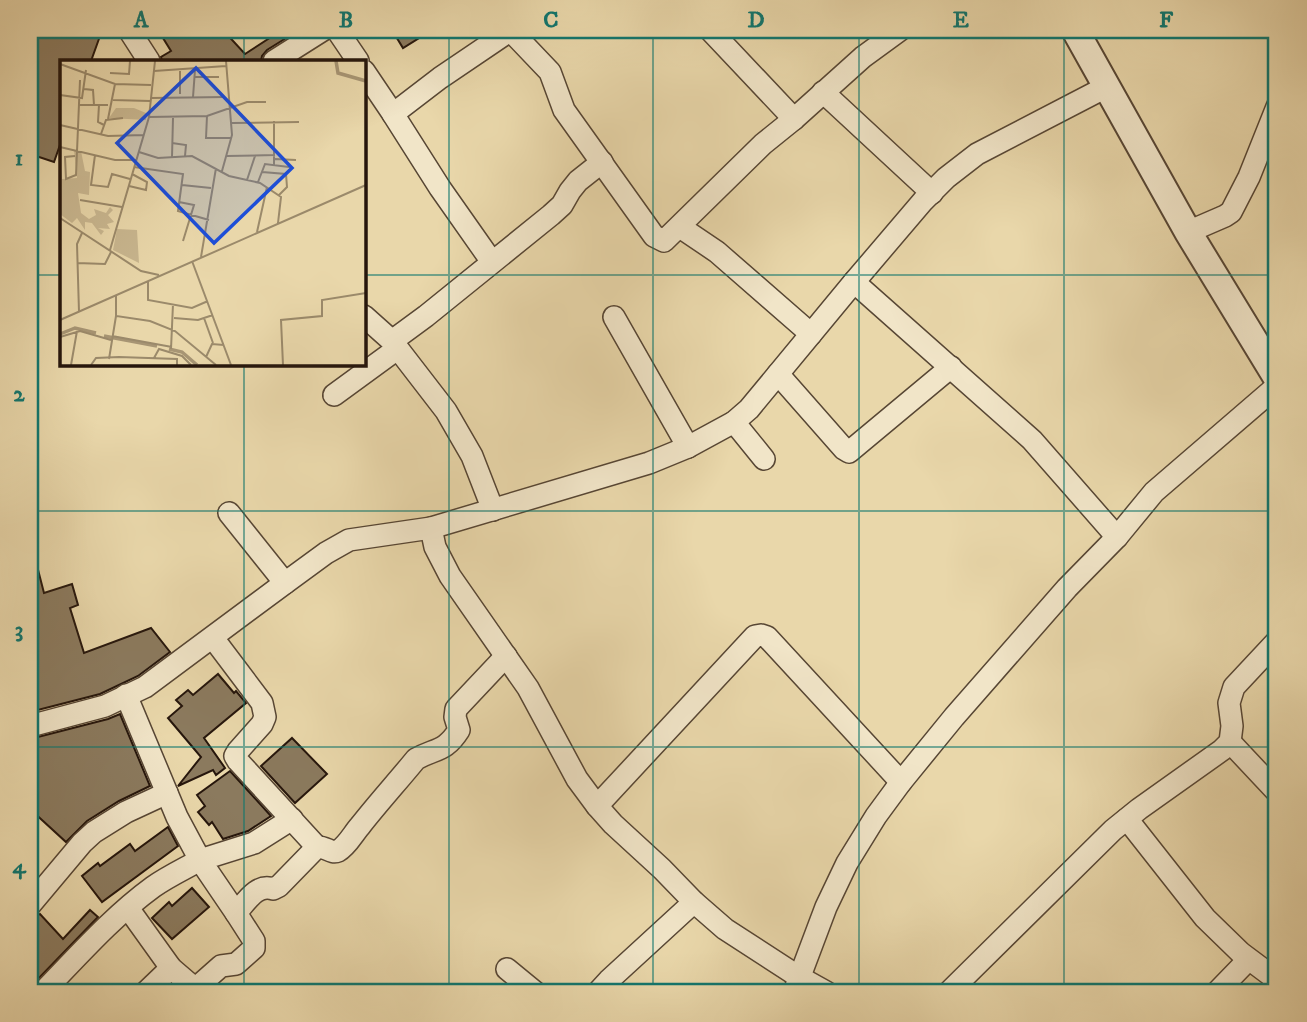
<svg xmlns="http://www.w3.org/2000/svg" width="1307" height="1022" viewBox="0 0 1307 1022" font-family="'IM FELL DW Pica',serif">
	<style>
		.building { fill: #8b7a5e; stroke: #26160c; stroke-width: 2 }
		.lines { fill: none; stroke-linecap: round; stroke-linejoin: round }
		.minor-casing { stroke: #574634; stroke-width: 24 }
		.tertiary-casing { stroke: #574634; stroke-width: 30 }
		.minor { stroke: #f1e5c8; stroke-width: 21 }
		.tertiary { stroke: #f1e5c8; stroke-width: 26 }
		.grid { fill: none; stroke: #0f766e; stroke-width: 2; stroke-opacity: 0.55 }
		.inset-river { fill: none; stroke: #a79574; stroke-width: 3.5 }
		.inset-road { fill: none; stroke: #9b8a6b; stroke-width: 2 }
		.view { fill: #1d4ed8; fill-opacity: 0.15; stroke: #1d4ed8; stroke-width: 3.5 }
		.inset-edge { fill: none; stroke: #26160c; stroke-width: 3.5 }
		.neatline { fill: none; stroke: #0f766e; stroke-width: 2.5 }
		.grid-label { font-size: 23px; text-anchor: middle; font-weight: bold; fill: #0f766e }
	</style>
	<rect width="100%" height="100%" fill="#e9d7aa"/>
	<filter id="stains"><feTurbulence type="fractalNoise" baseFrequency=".00286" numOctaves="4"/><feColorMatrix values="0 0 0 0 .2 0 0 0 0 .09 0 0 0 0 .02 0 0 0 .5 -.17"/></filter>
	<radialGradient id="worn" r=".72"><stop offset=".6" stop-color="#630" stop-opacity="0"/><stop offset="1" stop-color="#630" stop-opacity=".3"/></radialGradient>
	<g class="building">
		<polygon points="30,30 81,30 100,36 91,61 61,61 61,142 54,162 30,154"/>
		<polygon points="158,30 223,30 245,54 282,30 299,30 267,50 262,56 261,61 162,61 161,57 171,51"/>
		<polygon points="392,30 432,30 403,48"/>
		<polygon points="30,558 35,558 44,593 72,584 78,605 70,608 84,653 151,628 170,652 138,676 100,694 30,712"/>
		<polygon points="218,674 234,693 236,691 246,703 204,738 225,768 216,775 213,770 178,786 201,757 168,718 182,706 176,700 188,690 193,695"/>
		<polygon points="120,714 150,786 119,801 87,821 66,842 30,809 30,739 108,719"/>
		<polygon points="292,738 327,774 295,803 261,766"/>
		<polygon points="230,771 271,816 248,831 223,839 212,822 209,825 198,812 205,806 197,795"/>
		<polygon points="168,827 178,846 102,902 82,876 98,863 100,866 130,844 135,851"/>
		<polygon points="192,888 209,907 172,939 152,918 169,902 172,906"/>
		<polygon points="90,910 98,917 34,983 30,992 30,918 35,917 40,914 63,939"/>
	</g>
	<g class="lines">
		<g class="minor-casing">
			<g id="minor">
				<polyline points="129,30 149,61"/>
				<polyline points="337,30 358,61"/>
				<polyline points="510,30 550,72 564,110 654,236 664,241 763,144 794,119 863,57 900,30"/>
				<polyline points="710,30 794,119"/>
				<polyline points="274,61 323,30"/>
				<polyline points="364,71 393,114 440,78 511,30"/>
				<polyline points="823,92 932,193"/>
				<polyline points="393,114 440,188 492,262"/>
				<polyline points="680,227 717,252 811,334"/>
				<polyline points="1188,232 1225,216 1231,212 1249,177 1277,107"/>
				<polyline points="854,282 1032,440 1117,537"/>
				<polyline points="364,316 392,341 446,411 472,456 493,510"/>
				<polyline points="614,317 688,447"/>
				<polyline points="392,341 426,316 551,215 562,205 570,191 578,181 602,162"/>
				<polyline points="778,374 844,449 849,452 951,367"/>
				<polyline points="334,395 397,349"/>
				<polyline points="734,422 764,459"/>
				<polyline points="229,513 285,583"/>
				<polyline points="431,528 435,547 450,576 528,688 577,779 597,806 613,824 662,869 694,902 725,929 799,977 826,992"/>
				<polyline points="213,638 262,703 265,717 262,724 238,751 235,756 238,761 317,847"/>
				<polyline points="30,726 105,706 145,687 285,583 326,553 349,540 431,528 649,463 688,447 734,422 749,409 854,282 923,201 946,178 977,154 1108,86"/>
				<polyline points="1230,742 1277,792"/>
				<polyline points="597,806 755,636 761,635 767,637 901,782"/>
				<polyline points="1127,819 1205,918 1241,953 1277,980"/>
				<polyline points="30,905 82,843 94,832 126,812 167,793"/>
				<polyline points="128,908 171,968 199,992"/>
				<polyline points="236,913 200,860 254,843 292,819"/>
				<polyline points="507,969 535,992"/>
				<path d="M195,989L221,966L236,964L254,948V941L236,913C246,902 257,883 273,889L279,886L317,847C325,846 331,854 338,851C347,846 353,834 360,826C378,803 398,781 416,759C436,748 445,752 459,730L455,717L456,709L506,656"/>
				<path d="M43,992C78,956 112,917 153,887C167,877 184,869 200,860L177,817L126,695"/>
				<polyline points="146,992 171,968"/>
				<polyline points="598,992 609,980 694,902"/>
				<polyline points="794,992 826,907 847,863 876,816 901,782 954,717 1067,588 1117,537 1154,492 1277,386"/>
				<polyline points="949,992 1113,830 1139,809 1222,750 1230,742 1232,726 1229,703 1234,687 1277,641"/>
				<polyline points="1217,992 1248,960"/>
			</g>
		</g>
		<g class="tertiary-casing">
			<polyline id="tertiary" points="1075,30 1188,232 1277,378"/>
		</g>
		<use href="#minor" class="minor"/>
		<use href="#tertiary" class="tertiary"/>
	</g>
	<path class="grid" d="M244,30V61M449,30V992M653,30V992M859,30V992M1064,30V992M30,275H61M364,275H1277M244,364V992M30,511H1277M30,747H1277"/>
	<g transform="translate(60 60)">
		<rect width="306" height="306" fill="#e9d7aa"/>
		<path d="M56,48H74L86,53V60L49,58ZM14,90L21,91L25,111L30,112L29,135L18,133L21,153L29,159L36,155L34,149L46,153L50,147L53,150L48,155L54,162L47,164L50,169L38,168L44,171L41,175L32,163L25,162V170L17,158L12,163L0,154V96L2,119L17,118ZM57,169L77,170L79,203L53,190Z" fill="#c8b68f"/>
		<path class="inset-river" d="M276,1L278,13L306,21M0,274L15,268L36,273M44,276L97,286M109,289L122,292L137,305"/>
		<path class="inset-road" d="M0,4L55,24L91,25M94,11L166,6M120,11V34M50,13L69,14L70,1M135,17H159M24,29L33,30L34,45M0,35L22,38L26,10M133,37L135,10M91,38L165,37M53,40L90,41M18,45H48M39,45L38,62L44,65M147,56L146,78H171M89,57L147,56L187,42H206M48,59L55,24M214,61V106M172,63L239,62M0,65L48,76L84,75M41,74L46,60L63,58M112,83L126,85L125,96M0,87L55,100H76M79,92L98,98L132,96L169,116L200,123L221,137L218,163M35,95L31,125L48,127L52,114L70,119M15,96L5,97L6,119L16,115L20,20M167,96L215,95M112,97L113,58M215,99L236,100M74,107L123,114L118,151L149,160M162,111L172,75L166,1M202,112L226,114L227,127L219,135M187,120L195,96M198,122L205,104L229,107M122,125L151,128M69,126L86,130L87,122L72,114M20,140L62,147M119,142L134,145L123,181M0,158L81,211L99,215M197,172L207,127M50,190L89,57L95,1M141,197L156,108M132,201L171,305M17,203L45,204L51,192M88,221V240L132,248L148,241M56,236V256L90,261L115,271L156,305M19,252L17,184L22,173M114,258L138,260L153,255M144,258L153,283M0,260L306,125M52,276L112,287M0,277L20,271L51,280M111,289L113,244M146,297L152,284L164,285M94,298L99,289L122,296L131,305M49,299L56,256M11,305L17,271M31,305L36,298L59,297L117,299V305M223,305L221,260L262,256V240L306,233"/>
		<path class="view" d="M136,8L232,108L154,183L57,83Z"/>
		<rect width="306" height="306" class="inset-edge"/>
	</g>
	<rect width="1307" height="1022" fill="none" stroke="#e9d7aa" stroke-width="77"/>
	<rect x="38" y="38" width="1230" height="946" class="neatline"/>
	<g class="grid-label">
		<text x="141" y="27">A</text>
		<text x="346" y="27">B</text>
		<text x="551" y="27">C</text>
		<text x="756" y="27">D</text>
		<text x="961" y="27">E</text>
		<text x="1166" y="27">F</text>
		<text x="19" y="165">1</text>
		<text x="19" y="401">2</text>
		<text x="19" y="637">3</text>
		<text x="19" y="873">4</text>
	</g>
	<rect width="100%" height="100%" filter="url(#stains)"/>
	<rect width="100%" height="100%" fill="url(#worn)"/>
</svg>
